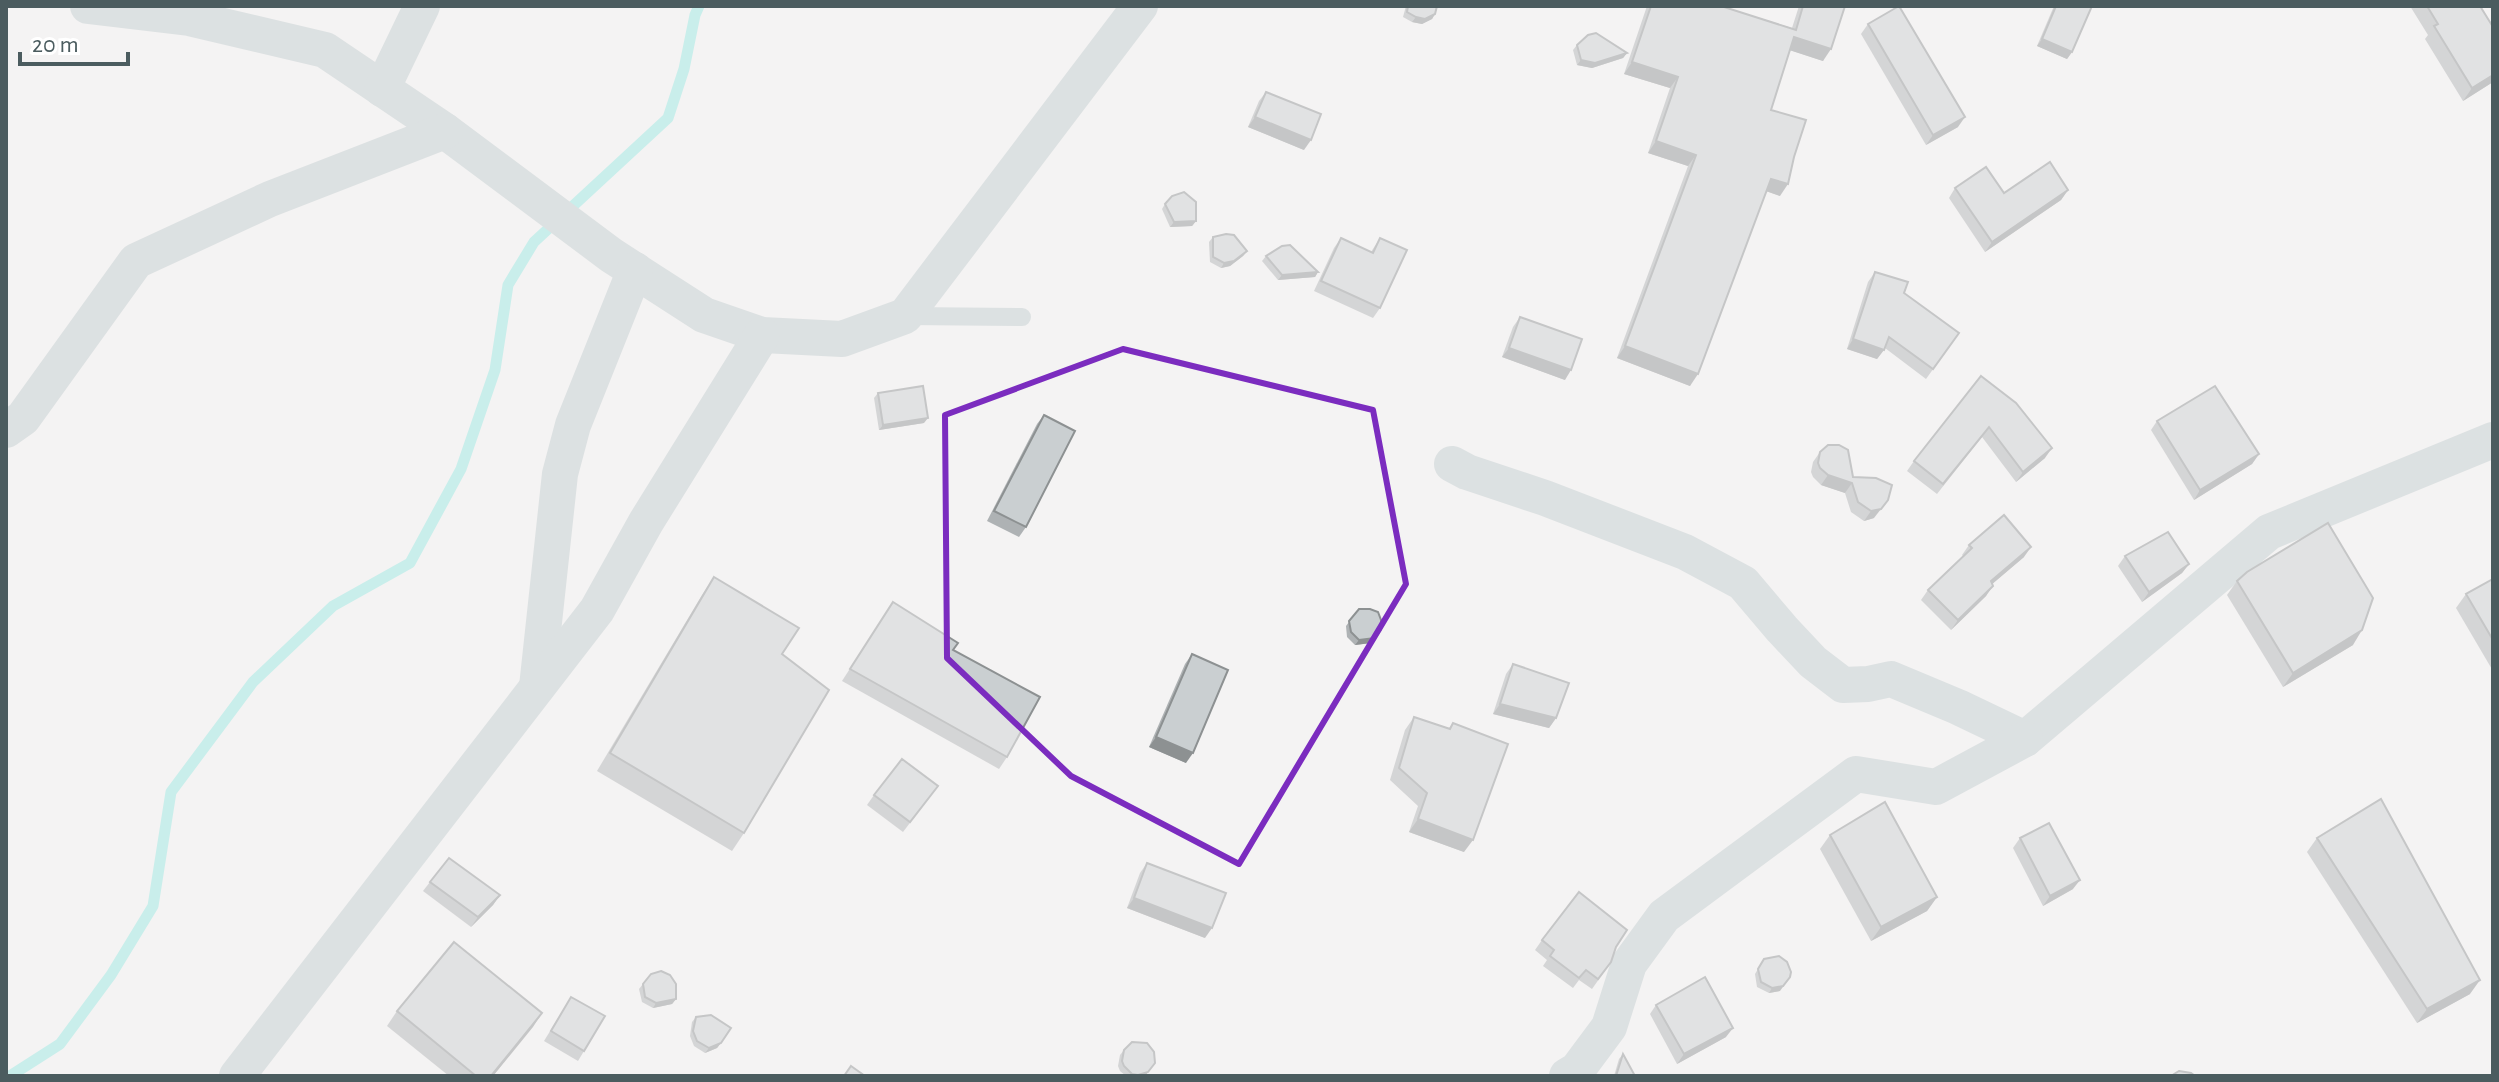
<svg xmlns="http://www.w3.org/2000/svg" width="2499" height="1082" viewBox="0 0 2499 1082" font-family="'Alegreya Sans',sans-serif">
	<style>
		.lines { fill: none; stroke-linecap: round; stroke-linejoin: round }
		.stream { stroke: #94e9e2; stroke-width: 11 }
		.lane { stroke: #bfccce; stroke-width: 18 }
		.street { stroke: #bfccce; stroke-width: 36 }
		.wall { fill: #aeb2b4 }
		.shaded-wall { fill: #8d9192 }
		.building { fill: #cacfd1; stroke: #8d9192; stroke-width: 2 }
		.marked { fill: none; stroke: #7b2cbf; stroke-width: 6; stroke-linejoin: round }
	</style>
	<rect width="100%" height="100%" fill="#f4f3f3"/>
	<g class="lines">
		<polyline class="stream" points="10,1076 60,1044 111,975 153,906 171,792 253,682 333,606 410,563 461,469 495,370 508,285 534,242 668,118 684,69 695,15 699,6"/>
		<polyline class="lane" points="905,316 1022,317"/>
		<g class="street">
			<polyline points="88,6 189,18 325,50 445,131 611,255 704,315 762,335 842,339 905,316 1140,6"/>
			<polyline points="382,89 422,6"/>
			<polyline points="6,430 23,418 136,261 270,199 445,131"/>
			<polyline points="1452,464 1467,472 1545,498 1685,552 1743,583 1782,629 1813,662 1843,685 1868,684 1891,679 1958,707 2025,739 2269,532 2493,440"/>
			<polyline points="537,687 560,474 573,425 635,270"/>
			<polyline points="237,1076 597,610 646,522 762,335"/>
			<polyline points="1567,1076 1577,1070 1609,1027 1629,964 1664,916 1856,774 1936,787 2025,739"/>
		</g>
	</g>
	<g class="wall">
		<polygon points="1406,6 1437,6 1435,14 1432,19 1422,24 1412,22 1403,17"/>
		<polygon points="1647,6 1721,6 1792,28 1799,6 1845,6 1823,61 1790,50 1771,110 1780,196 1766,191 1690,386 1617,358 1688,166 1648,153 1670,88 1624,74"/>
		<polygon points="2054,6 2092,6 2072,52 2067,59 2037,46"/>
		<polygon points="2410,6 2480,6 2493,27 2493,82 2463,101 2425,39 2428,35"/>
		<polygon points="1868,24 1958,127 1926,145 1861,34"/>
		<polygon points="1577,45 1627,53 1623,58 1592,68 1577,65 1573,50"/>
		<polygon points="1266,92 1304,150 1248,127 1259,101"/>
		<polygon points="1955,188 2004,193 2068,190 2061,200 1985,252 1949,198"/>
		<polygon points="1165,204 1196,221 1192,226 1170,227 1162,209"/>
		<polygon points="1213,237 1247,251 1243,256 1230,266 1221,268 1210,262 1209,242"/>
		<polygon points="1341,238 1371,252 1380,238 1380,308 1373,318 1314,291 1334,248"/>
		<polygon points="1266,256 1318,272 1315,277 1278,280 1262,261"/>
		<polygon points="1875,272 1959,333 1926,379 1885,348 1877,359 1847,349 1868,282"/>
		<polygon points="1520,317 1565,380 1502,357 1513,327"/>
		<polygon points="878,393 924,423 879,430 874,398"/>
		<polygon points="2016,403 2045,458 2016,482 1982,437 1937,494 1907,471 1914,461"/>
		<polygon points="1044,415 1026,527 1019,537 987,521 1037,424"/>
		<polygon points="2157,421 2259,454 2252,464 2194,500 2151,430"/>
		<polygon points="1820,452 1853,477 1874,518 1864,521 1851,512 1845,493 1821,485 1813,477 1811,472 1813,462"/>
		<polygon points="1969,545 2024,557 1992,584 1986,596 1951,630 1921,600 1928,590 1963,556 1962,555"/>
		<polygon points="2125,556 2189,564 2182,573 2142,602 2118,566"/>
		<polygon points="714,577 782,654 744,833 732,851 597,771 702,595"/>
		<polygon points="2493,579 2493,671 2456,608 2466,594"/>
		<polygon points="2237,581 2353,645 2283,687 2227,595"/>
		<polygon points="893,602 953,650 1007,757 999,769 842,681"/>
		<polygon points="1359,609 1371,643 1355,645 1347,637 1346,626"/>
		<polygon points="1192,654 1186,763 1149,747 1185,664"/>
		<polygon points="1513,664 1556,718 1549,728 1493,714 1506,674"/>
		<polygon points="1414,717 1449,728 1453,723 1464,852 1409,832 1418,806 1390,780 1405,730"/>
		<polygon points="938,786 903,832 867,805 874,795"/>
		<polygon points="1830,835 1937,897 1927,911 1871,941 1820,849"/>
		<polygon points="2020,838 2073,889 2043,906 2013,848"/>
		<polygon points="2317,838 2470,994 2417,1023 2307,852"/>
		<polygon points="1147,863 1205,938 1127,908 1140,873"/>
		<polygon points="430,882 500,895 493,905 471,927 423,891"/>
		<polygon points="1542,940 1616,947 1611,962 1592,989 1579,980 1573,988 1543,966 1547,960 1535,950"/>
		<polygon points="1764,959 1780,991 1769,993 1757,987 1755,974"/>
		<polygon points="651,974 676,999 672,1004 653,1008 642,1002 639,989"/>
		<polygon points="571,997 584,1051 578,1061 544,1041"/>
		<polygon points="1656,1005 1726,1037 1677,1064 1650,1014"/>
		<polygon points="397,1011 542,1013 493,1076 449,1076 387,1026"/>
		<polygon points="696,1017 731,1028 717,1048 705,1053 694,1046 690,1036 692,1022"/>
		<polygon points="1124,1050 1155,1063 1145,1076 1126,1076 1120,1071 1118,1066 1120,1055"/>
		<polygon points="1623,1054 1635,1076 1614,1076 1619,1059"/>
	</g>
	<g class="shaded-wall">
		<polygon points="1435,14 1432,19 1422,24 1412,22 1416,17"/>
		<polygon points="1794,37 1831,49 1823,61 1786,49"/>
		<polygon points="2042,39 2072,52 2067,59 2037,46"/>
		<polygon points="1627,53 1623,58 1592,68 1577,65 1581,60"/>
		<polygon points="1632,62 1678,77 1670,88 1624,74"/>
		<polygon points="2493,75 2493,82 2463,101 2472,88"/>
		<polygon points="1255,117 1311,140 1304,150 1248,127"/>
		<polygon points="1965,117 1958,127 1926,145 1933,135"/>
		<polygon points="1656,141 1696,155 1688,166 1648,153"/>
		<polygon points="1771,179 1788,184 1780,196 1763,190"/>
		<polygon points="2068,190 2061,200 1985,252 1992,242"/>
		<polygon points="1196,221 1192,226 1170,227 1174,222"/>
		<polygon points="1247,251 1243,256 1230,266 1221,268 1224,263"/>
		<polygon points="1318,272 1315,277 1278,280 1282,275"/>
		<polygon points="1853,339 1884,350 1877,359 1847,349"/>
		<polygon points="1625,346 1698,374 1690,386 1617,358"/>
		<polygon points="1509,348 1571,370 1565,380 1502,357"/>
		<polygon points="928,418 924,423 879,430 883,425"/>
		<polygon points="2052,448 2045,458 2016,482 2023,472"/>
		<polygon points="2259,454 2252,464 2194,500 2200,490"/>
		<polygon points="1828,475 1852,483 1845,493 1821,485"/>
		<polygon points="1888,500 1874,518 1864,521 1871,511"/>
		<polygon points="2031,547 2024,557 1984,591 1991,581"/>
		<polygon points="2189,564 2182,573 2142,602 2149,592"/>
		<polygon points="1993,586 1986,596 1951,630 1958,620"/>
		<polygon points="1381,630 1371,643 1355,645 1359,640"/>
		<polygon points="2362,630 2353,645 2283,687 2293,673"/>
		<polygon points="1500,704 1556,718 1549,728 1493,714"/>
		<polygon points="1156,737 1193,753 1186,763 1149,747"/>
		<polygon points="1418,819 1473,840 1464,852 1409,832"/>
		<polygon points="2080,880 2073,889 2043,906 2050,896"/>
		<polygon points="500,895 493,905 471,927 478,917"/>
		<polygon points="1937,897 1927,911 1871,941 1881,927"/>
		<polygon points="1134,898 1212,928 1205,938 1127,908"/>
		<polygon points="1790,977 1780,991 1769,993 1772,988"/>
		<polygon points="2480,980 2470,994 2417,1023 2427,1009"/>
		<polygon points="676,999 672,1004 653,1008 656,1003"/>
		<polygon points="542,1013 533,1027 493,1076 491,1076"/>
		<polygon points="1733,1028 1726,1037 1677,1064 1684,1054"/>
		<polygon points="721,1043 717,1048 705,1053 709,1048"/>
		<polygon points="1148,1072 1145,1076 1131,1076 1132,1074"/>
	</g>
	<g class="building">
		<polygon points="1408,6 1437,6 1435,14 1425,19 1416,17 1407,12"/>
		<polygon points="1651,6 1721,6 1796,30 1803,6 1845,6 1831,49 1794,37 1771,110 1806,120 1794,157 1788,184 1771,179 1698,374 1625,346 1696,155 1656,141 1678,77 1632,62"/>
		<polygon points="1899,6 1965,117 1933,135 1868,24"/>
		<polygon points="2056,6 2092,6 2072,52 2042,39"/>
		<polygon points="2427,6 2480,6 2493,27 2493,75 2472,88 2434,26 2438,24"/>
		<polygon points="1596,33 1627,53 1595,63 1581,60 1577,45 1588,35"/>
		<polygon points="1266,92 1321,114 1311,140 1255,117"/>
		<polygon points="2050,162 2068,190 1992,242 1955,188 1986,167 2004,193"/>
		<polygon points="1184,192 1196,202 1196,221 1174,222 1165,204 1172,196"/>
		<polygon points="1226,234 1234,235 1247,251 1234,261 1224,263 1213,257 1213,237"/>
		<polygon points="1341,238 1373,253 1380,238 1407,250 1380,308 1321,281"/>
		<polygon points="1290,245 1318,272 1282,275 1266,256 1282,246"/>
		<polygon points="1875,272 1908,282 1904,293 1959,333 1933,369 1889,337 1884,350 1853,339"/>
		<polygon points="1520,317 1582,339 1571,370 1509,348"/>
		<polygon points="1981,376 2016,403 2052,448 2023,472 1989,427 1943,484 1914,461"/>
		<polygon points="923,386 928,418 883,425 878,393"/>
		<polygon points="2215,386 2259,454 2200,490 2157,421"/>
		<polygon points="1044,415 1075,431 1026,527 994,511"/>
		<polygon points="1828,445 1839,445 1848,450 1853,477 1876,478 1892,485 1888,500 1881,509 1871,511 1858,502 1852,483 1828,475 1820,468 1818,463 1820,452"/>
		<polygon points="2004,515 2031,547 1991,581 1993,586 1958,620 1928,590 1972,548 1969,545"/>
		<polygon points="2328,523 2373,598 2362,630 2293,673 2237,581 2247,572"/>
		<polygon points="2168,532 2189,564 2149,592 2125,556"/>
		<polygon points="714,577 799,628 782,654 829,690 744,833 610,753"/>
		<polygon points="2493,579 2493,640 2466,594"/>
		<polygon points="893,602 958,643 953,650 1040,697 1007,757 850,669"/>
		<polygon points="1359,609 1370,609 1378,612 1381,620 1381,630 1375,638 1359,640 1351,632 1349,621"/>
		<polygon points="1192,654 1228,670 1193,753 1156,737"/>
		<polygon points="1513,664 1569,683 1556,718 1500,704"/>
		<polygon points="1414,717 1450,729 1453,723 1508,744 1473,840 1418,819 1427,793 1399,768"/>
		<polygon points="902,759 938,786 910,822 874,795"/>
		<polygon points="2381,799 2480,980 2427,1009 2317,838"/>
		<polygon points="1885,802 1937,897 1881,927 1830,835"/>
		<polygon points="2049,823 2080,880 2050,896 2020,838"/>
		<polygon points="449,858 500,895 478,917 430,882"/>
		<polygon points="1147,863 1226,893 1212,928 1134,898"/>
		<polygon points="1579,892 1627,930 1616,947 1611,962 1598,979 1586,970 1579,978 1550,956 1554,950 1542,940"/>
		<polygon points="454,942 542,1013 491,1076 476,1076 397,1011"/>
		<polygon points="1779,956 1787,962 1791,972 1790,977 1783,986 1772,988 1761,982 1758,969 1764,959"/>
		<polygon points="661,971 670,975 676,984 676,999 656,1003 645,997 643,984 651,974"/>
		<polygon points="1705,977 1733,1028 1684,1054 1656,1005"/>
		<polygon points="571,997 605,1016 584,1051 551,1031"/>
		<polygon points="711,1015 731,1028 721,1043 709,1048 697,1041 693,1031 696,1017"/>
		<polygon points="1132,1042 1147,1043 1154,1052 1155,1063 1148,1072 1138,1075 1132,1074 1124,1066 1122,1061 1124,1050"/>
		<polygon points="1623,1054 1635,1076 1616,1076"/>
		<polygon points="851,1066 865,1076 844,1076"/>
		<polygon points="2179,1071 2191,1073 2195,1076 2171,1076"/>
	</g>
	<path d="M0 0H2499V1082H0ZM1123,349L1373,410L1406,584L1239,864L1071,776L947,658L945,415Z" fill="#f4f3f3" fill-opacity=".55" fill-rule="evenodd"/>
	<path class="marked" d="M1123,349L1373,410L1406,584L1239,864L1071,776L947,658L945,415Z"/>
	<rect width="2499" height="1082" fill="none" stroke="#4b5c5f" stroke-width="16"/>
	<path d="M20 52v12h108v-12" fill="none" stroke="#4b5c5f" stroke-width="4"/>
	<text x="32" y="52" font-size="24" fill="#4b5c5f" stroke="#ffffff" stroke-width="6" paint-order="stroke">20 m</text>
</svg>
